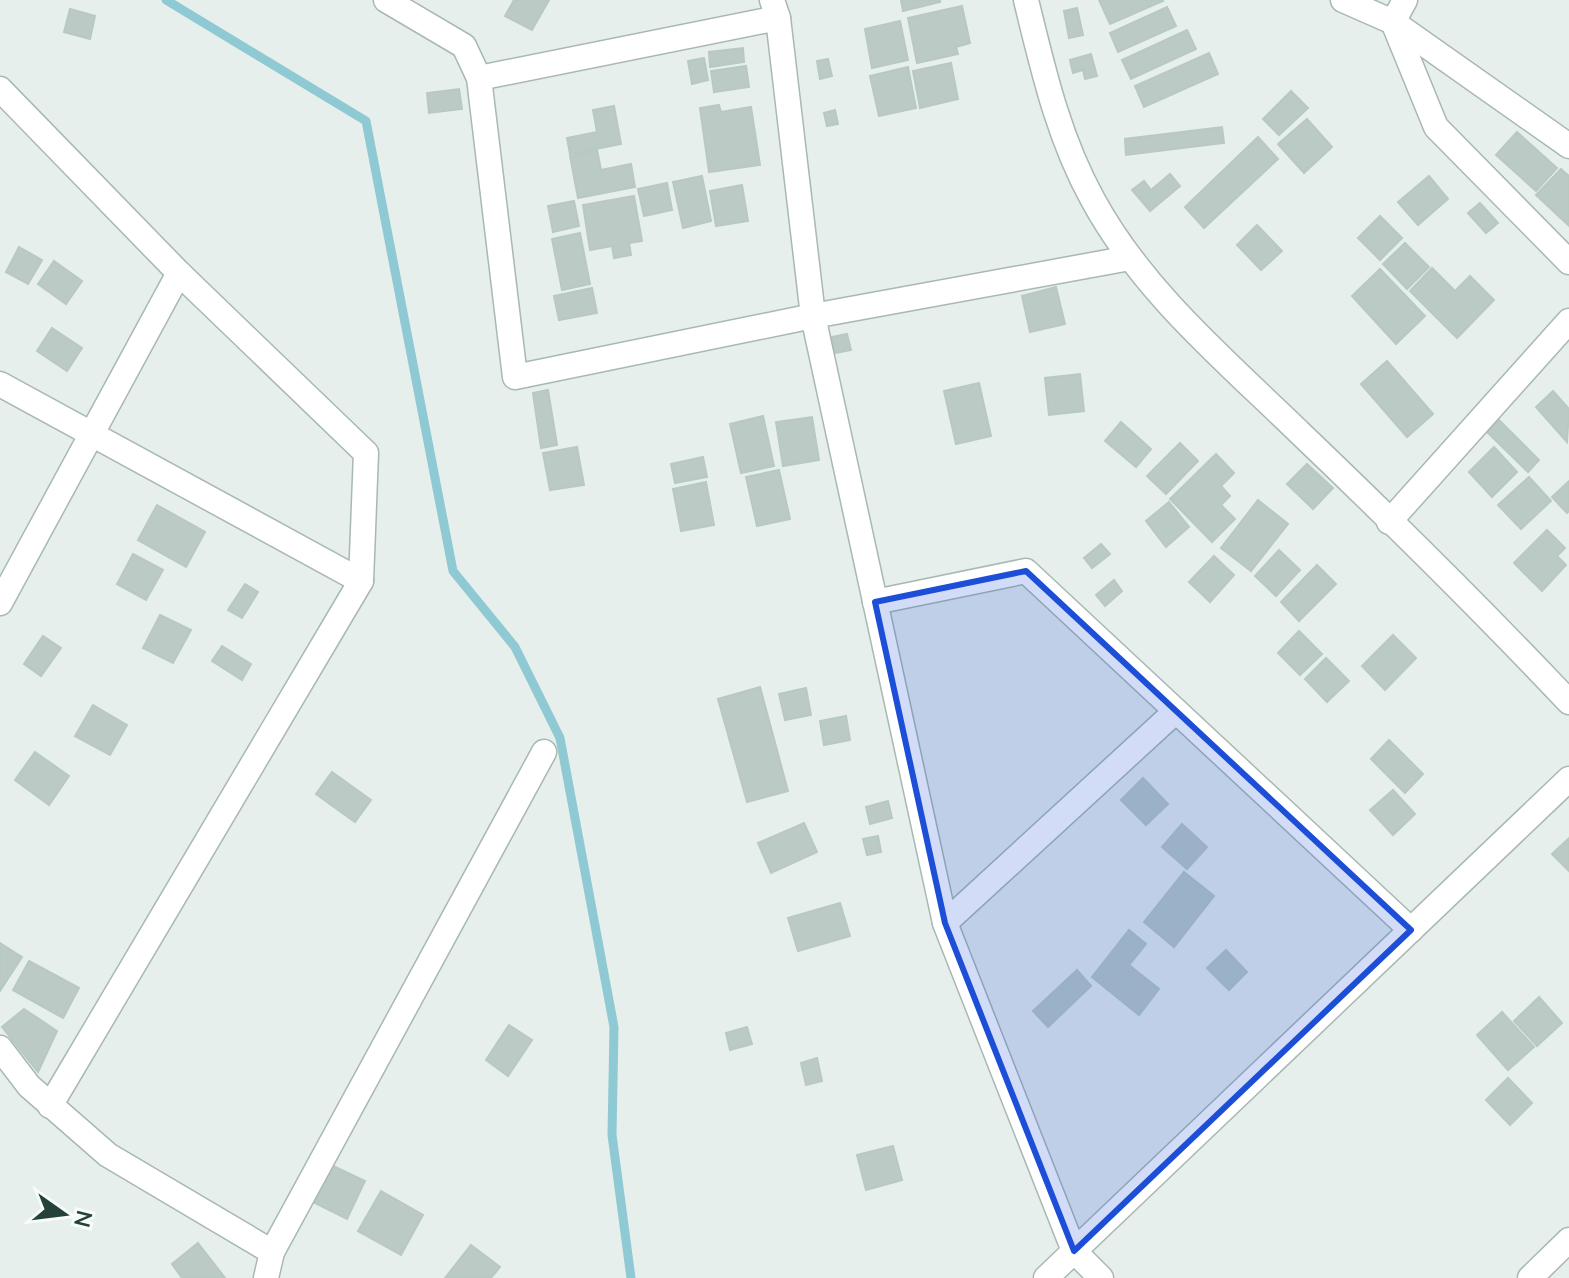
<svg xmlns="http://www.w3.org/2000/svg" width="1569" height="1278" viewBox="0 0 1569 1278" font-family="'Nunito Sans',sans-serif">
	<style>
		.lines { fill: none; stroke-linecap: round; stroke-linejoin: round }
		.stream { stroke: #8ec9d4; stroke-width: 9 }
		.building { fill: #bbcac4; stroke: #b8c9c2; stroke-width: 2 }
		.minor-casing { stroke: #a8b8b2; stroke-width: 27 }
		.minor { stroke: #fff; stroke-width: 24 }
		.marked { fill: #1d4ed8; fill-opacity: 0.2; stroke: #1d4ed8; stroke-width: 6; stroke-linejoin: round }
	</style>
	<rect width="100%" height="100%" fill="#e6efeb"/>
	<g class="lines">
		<polyline class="stream" points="166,0 366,121 453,571 515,647 560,738 614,1027 612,1135 631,1278"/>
	</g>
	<g class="building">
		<polygon points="514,0 549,0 532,30 505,16"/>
		<polygon points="901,0 940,0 940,2 903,11"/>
		<polygon points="1099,0 1162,0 1163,1 1110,24"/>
		<polygon points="962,6 970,43 956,47 958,54 917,63 908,18"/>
		<polygon points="1167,7 1176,26 1118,52 1110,33"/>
		<polygon points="1077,8 1083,35 1069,38 1064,11"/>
		<polygon points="70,9 95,16 90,39 64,32"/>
		<polygon points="900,21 908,60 872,68 865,29"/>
		<polygon points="1187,30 1196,49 1131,79 1122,60"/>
		<polygon points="743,48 744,62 710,67 709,52"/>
		<polygon points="1209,53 1218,74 1144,107 1135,86"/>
		<polygon points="1091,54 1097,76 1085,79 1083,70 1073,73 1070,60"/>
		<polygon points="704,58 708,80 692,84 688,61"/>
		<polygon points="828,59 832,76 820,79 817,61"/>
		<polygon points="951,63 958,99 920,108 913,71"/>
		<polygon points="746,66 749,87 714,92 711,71"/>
		<polygon points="908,67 916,108 879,116 870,76"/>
		<polygon points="459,89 462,109 429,113 427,93"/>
		<polygon points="1291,91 1308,108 1279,135 1263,119"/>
		<polygon points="719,105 721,112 751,107 760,165 709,172 700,108"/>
		<polygon points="614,106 621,144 570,154 567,138 597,132 593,110"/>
		<polygon points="835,110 838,124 827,126 824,113"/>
		<polygon points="1307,119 1332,147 1304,173 1278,144"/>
		<polygon points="1222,127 1224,143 1126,155 1125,139"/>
		<polygon points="1517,132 1557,168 1536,191 1496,155"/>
		<polygon points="1258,137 1278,159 1204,228 1185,207"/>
		<polygon points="597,150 601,170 631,164 635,187 578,198 570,156"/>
		<polygon points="1561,169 1569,176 1569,226 1536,195"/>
		<polygon points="1170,174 1180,186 1150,211 1132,190 1144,181 1151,190"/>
		<polygon points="702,176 711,221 683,228 673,182"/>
		<polygon points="1429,176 1448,199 1418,225 1398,202"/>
		<polygon points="667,183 672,210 644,216 638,189"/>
		<polygon points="742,185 748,221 716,226 710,191"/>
		<polygon points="634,196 642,241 629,243 631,255 614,258 612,246 590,250 583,205"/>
		<polygon points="574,201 579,226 553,232 548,206"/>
		<polygon points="1480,203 1498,223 1486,233 1468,213"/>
		<polygon points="1380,216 1402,238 1380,260 1358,238"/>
		<polygon points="1257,225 1282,251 1261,270 1237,245"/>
		<polygon points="580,233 590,284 562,290 552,239"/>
		<polygon points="1405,243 1429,267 1407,289 1383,264"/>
		<polygon points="19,247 42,260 28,284 6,272"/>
		<polygon points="54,261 82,281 66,304 38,284"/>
		<polygon points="1432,268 1455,291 1470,276 1494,300 1457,338 1410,291"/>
		<polygon points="1380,269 1425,316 1396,344 1352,296"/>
		<polygon points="1056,287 1065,324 1030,332 1022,296"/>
		<polygon points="592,288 597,313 559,320 554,296"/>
		<polygon points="52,328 82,348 67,371 37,351"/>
		<polygon points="847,334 851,350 835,353 832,337"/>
		<polygon points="1387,361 1433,414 1407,437 1361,384"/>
		<polygon points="1080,374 1084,411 1049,415 1045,378"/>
		<polygon points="979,383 991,436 956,444 944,391"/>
		<polygon points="548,390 557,445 541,448 533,393"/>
		<polygon points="1553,391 1569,409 1567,442 1536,407"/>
		<polygon points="763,416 774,466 741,473 730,424"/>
		<polygon points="812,417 819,460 783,466 776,422"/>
		<polygon points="1499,420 1539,460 1528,472 1487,432"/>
		<polygon points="1121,422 1151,449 1136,467 1105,441"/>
		<polygon points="1180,443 1198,461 1166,494 1147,476"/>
		<polygon points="577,447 584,485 550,490 543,453"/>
		<polygon points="1494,447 1517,472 1492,497 1469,472"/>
		<polygon points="1216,454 1234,473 1221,486 1230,496 1221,505 1235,519 1212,542 1170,499"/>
		<polygon points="703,457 707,477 675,483 671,464"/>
		<polygon points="1307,464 1333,488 1313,509 1287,484"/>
		<polygon points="779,470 790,519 757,526 746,477"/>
		<polygon points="1529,477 1551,501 1521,529 1498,505"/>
		<polygon points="1569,481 1569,511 1567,513 1552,497"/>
		<polygon points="706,482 714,525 681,531 673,489"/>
		<polygon points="1258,500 1288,524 1251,571 1221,548"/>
		<polygon points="1169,502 1189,527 1166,547 1146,521"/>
		<polygon points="157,505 205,532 186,567 138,540"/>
		<polygon points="1547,530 1565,548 1557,556 1566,565 1542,591 1514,563"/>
		<polygon points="1101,544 1110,554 1092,568 1084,558"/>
		<polygon points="1279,550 1300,570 1276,596 1255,576"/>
		<polygon points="133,554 163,570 146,600 117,584"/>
		<polygon points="1214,556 1234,575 1210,602 1189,582"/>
		<polygon points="1317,565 1336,584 1299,621 1281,602"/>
		<polygon points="1114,580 1122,591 1105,606 1096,595"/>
		<polygon points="245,584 258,592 242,618 228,610"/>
		<polygon points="160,615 191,630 173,663 143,648"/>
		<polygon points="1299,631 1322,654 1300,675 1278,653"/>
		<polygon points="1393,635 1416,658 1385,690 1362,666"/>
		<polygon points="43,636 61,648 41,676 24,664"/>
		<polygon points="222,646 251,664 242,680 212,661"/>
		<polygon points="1326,658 1349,681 1327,702 1305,679"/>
		<polygon points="760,687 788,791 747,802 718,699"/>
		<polygon points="806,688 811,715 785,720 779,694"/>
		<polygon points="93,705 127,725 110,755 75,736"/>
		<polygon points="846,716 850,740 824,745 820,721"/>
		<polygon points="1389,740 1423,774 1405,793 1371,759"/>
		<polygon points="35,752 69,776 49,805 15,780"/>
		<polygon points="332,772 371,800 355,822 316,794"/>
		<polygon points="1143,778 1168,804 1146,825 1121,800"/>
		<polygon points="1393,790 1415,814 1393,835 1370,810"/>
		<polygon points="888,801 892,818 870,824 866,807"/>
		<polygon points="804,823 817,852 771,873 758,843"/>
		<polygon points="1182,824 1207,847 1187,869 1162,847"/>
		<polygon points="878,836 881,852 867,855 863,839"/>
		<polygon points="1569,838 1569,871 1552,854"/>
		<polygon points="1184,872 1214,896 1174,947 1144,922"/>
		<polygon points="840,903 850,936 798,951 788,918"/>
		<polygon points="1129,930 1146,944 1129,965 1159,989 1139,1015 1092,977"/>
		<polygon points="0,943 22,957 0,991"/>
		<polygon points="1226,950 1247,972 1229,990 1207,968"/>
		<polygon points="29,961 79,988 63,1018 13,990"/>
		<polygon points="1077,970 1091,986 1048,1027 1033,1011"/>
		<polygon points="1539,997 1562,1023 1537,1046 1514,1021"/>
		<polygon points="24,1009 57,1031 38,1072 2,1027"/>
		<polygon points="1502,1012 1534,1047 1508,1070 1477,1035"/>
		<polygon points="509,1025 532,1040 508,1076 486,1060"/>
		<polygon points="747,1027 752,1044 730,1050 726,1033"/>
		<polygon points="817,1058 822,1081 806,1085 801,1063"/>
		<polygon points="1508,1078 1532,1103 1510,1125 1486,1100"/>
		<polygon points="893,1146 902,1180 866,1190 857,1155"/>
		<polygon points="331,1165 365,1181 347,1219 313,1202"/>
		<polygon points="381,1191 423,1215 401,1255 358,1231"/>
		<polygon points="198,1243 225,1278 182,1278 172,1264"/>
		<polygon points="471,1245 500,1267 491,1278 445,1278"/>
	</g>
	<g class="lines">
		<g class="minor-casing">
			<g id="minor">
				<polyline points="386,0 464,46 479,78 515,377 813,316 1130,258"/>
				<polyline points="772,0 778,18 813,316 945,923 1074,1251 1101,1278"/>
				<path d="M1026,0C1043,69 1058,137 1093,200C1143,292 1226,361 1300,433C1392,521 1482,610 1569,702"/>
				<polyline points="1343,0 1393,22 1569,146"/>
				<polyline points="1405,0 1393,22 1436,127 1569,262"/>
				<polyline points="479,78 778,18"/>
				<polyline points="0,89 179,273 366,453 361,581"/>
				<polyline points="0,384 361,581 50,1106"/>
				<polyline points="1389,522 1569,321"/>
				<polyline points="875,602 1026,571 1411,930"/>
				<polyline points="0,603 179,273"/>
				<polyline points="945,923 1176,711"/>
				<polyline points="0,1048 29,1086 108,1155 272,1252 266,1278"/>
				<polyline points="272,1252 544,752"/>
				<polyline points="1046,1278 1569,779"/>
				<polyline points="1530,1278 1569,1240"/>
			</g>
		</g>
		<use href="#minor" class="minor"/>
	</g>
	<path class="marked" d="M1026,571L1411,930L1074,1251L945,923L875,602Z"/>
	<g transform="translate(64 1214) rotate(104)" stroke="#f7fbf9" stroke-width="6" paint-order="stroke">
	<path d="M0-6L14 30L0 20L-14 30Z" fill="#24423a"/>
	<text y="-12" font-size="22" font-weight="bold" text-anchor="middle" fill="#24423a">N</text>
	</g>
</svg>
